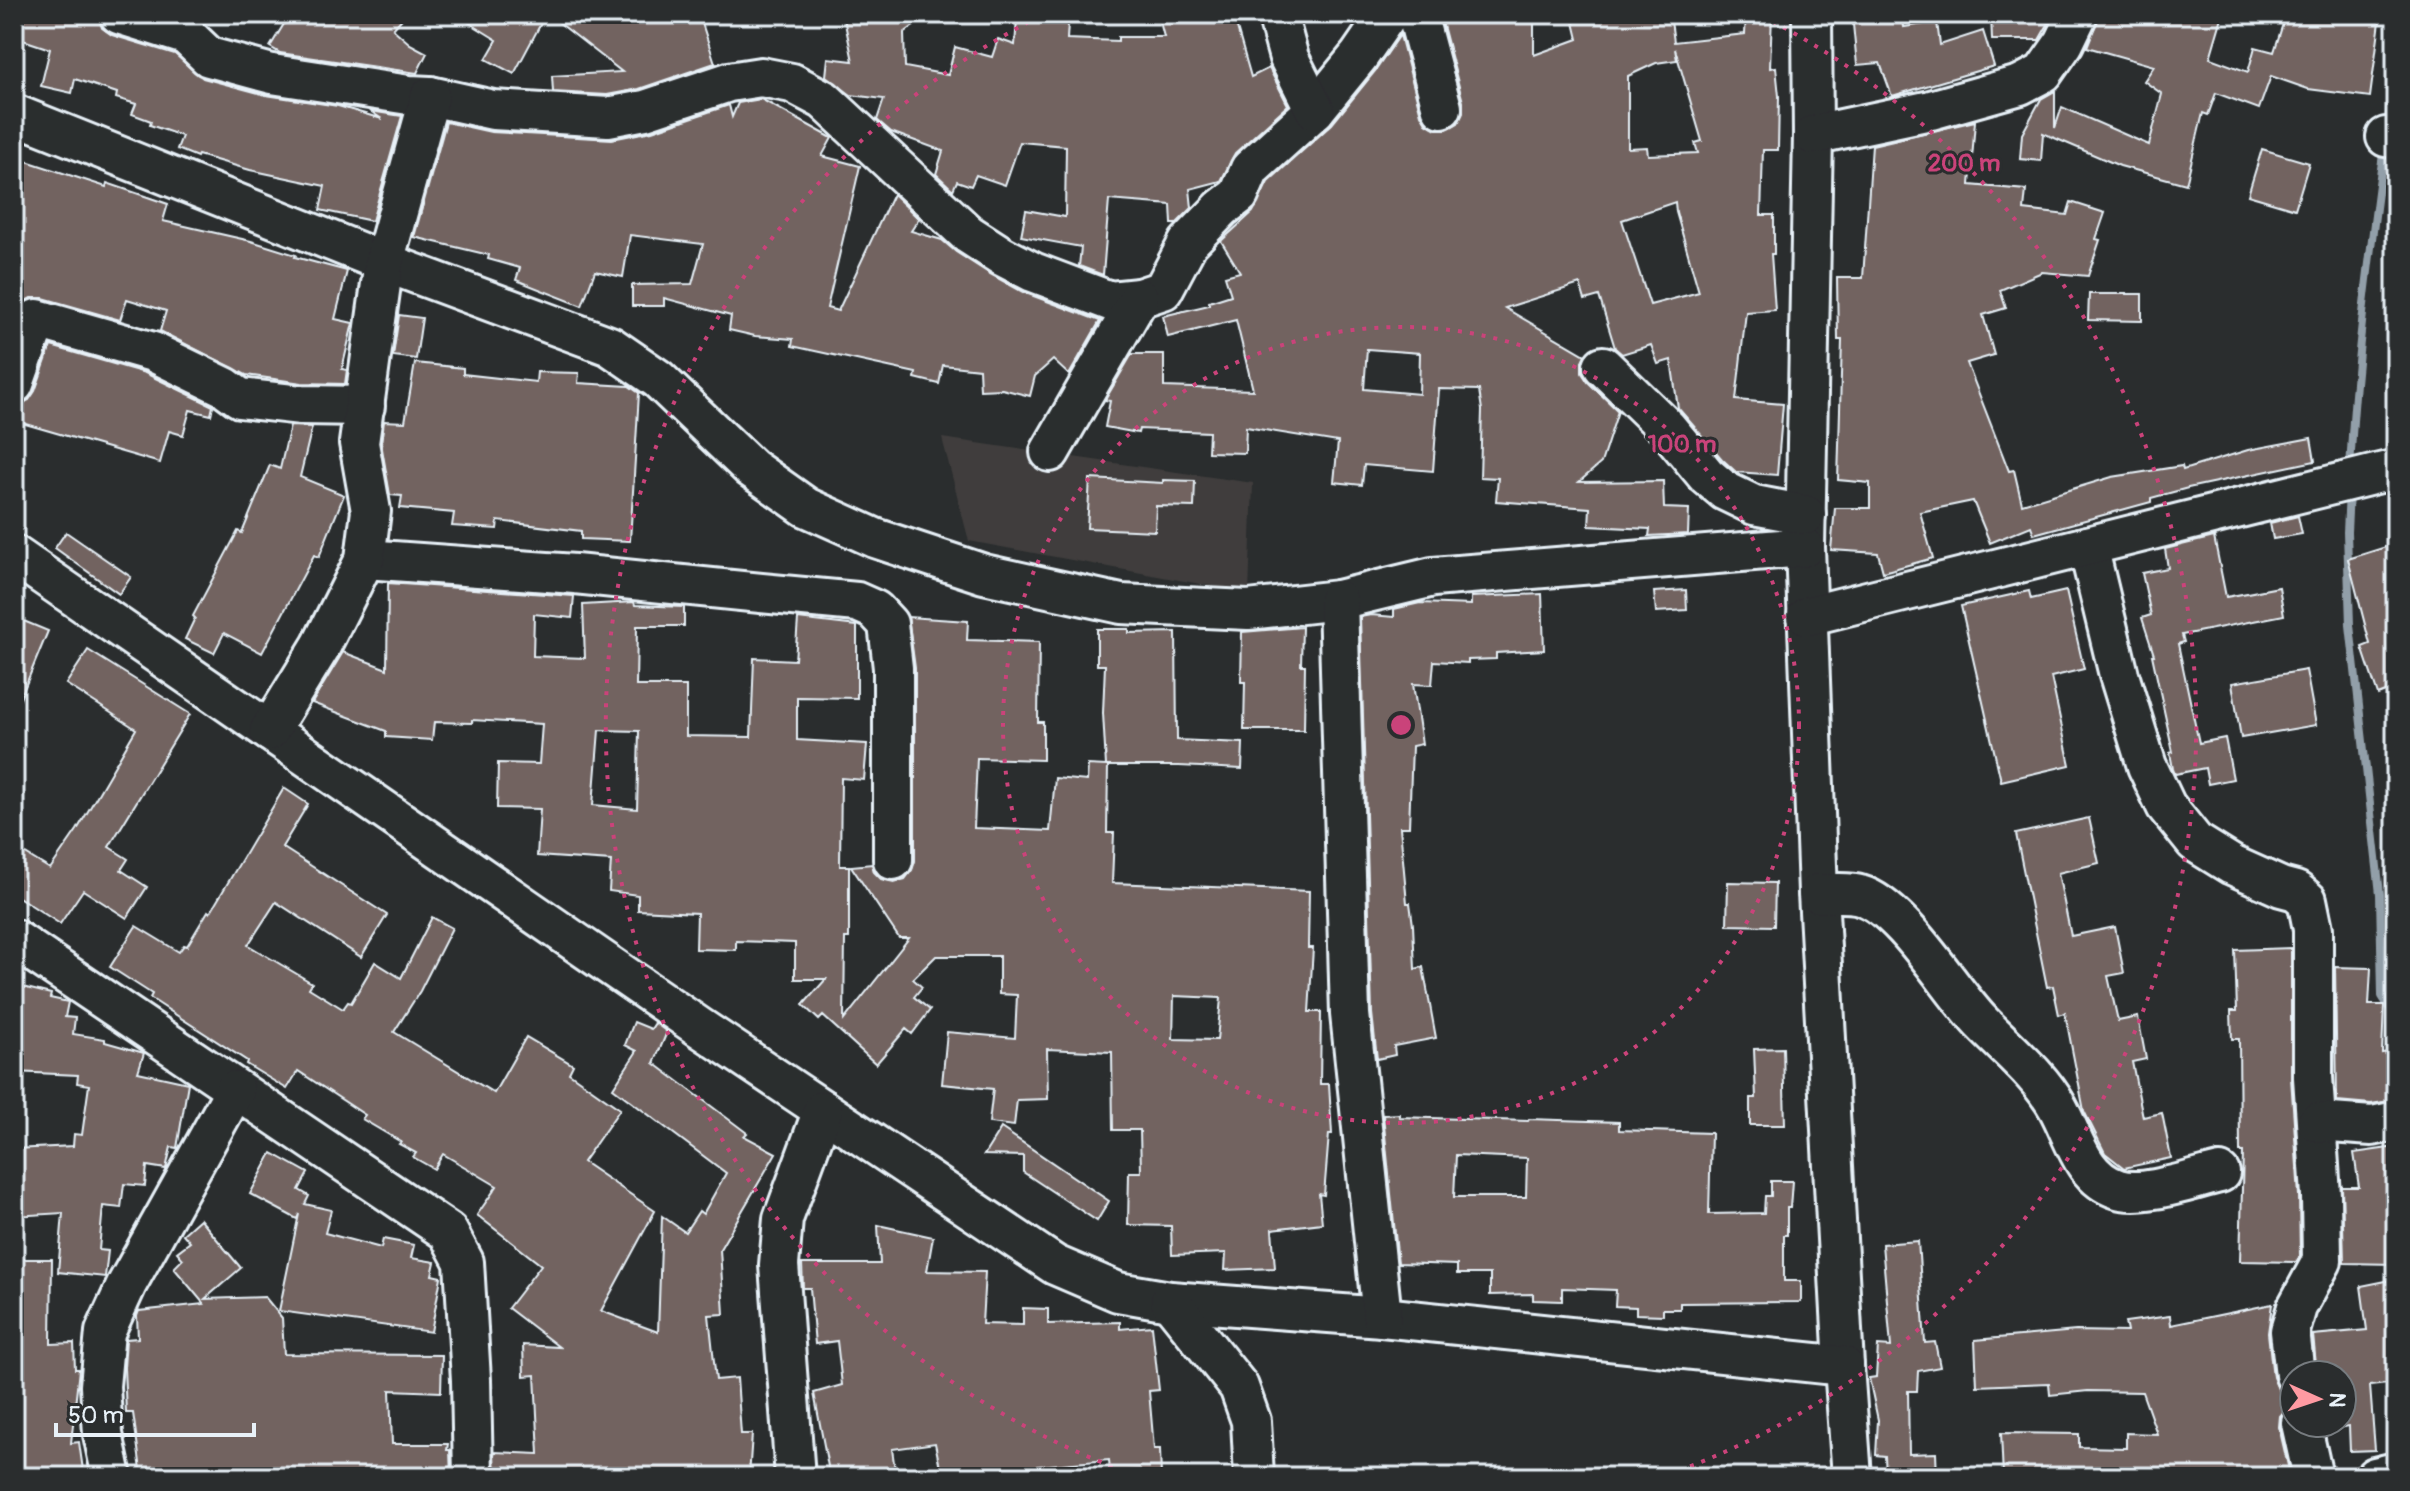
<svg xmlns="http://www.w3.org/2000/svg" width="2410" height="1491" viewBox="0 0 2410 1491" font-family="Pangolin,sans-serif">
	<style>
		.built { fill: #403e3d }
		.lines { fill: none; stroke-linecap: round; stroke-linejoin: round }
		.stream { stroke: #929fa9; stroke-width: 8 }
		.building { fill: #726460; stroke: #e8f1f8; stroke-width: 2; fill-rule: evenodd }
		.minor-casing { stroke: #e8f1f8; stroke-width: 44 }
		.minor { stroke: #2a2d2e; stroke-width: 38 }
		.ring { fill: none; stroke: #ca437a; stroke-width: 4; stroke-dasharray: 4 8 }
		.centre { fill: #ca437a; stroke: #2a2d2e; stroke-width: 4 }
		.ring-label { font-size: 24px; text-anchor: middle; font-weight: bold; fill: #ca437a; stroke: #2a2d2e; stroke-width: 6; stroke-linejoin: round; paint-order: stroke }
	</style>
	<rect width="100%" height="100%" fill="#2a2d2e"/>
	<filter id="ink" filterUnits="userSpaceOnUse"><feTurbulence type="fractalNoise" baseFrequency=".0125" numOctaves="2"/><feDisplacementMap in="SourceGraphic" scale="16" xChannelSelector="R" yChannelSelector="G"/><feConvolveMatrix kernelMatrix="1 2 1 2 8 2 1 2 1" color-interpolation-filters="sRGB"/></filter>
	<g filter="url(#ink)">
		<polygon class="built" points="942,438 1253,483 1249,593 969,541"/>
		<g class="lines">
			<g class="stream">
				<polyline points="2387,129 2396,58"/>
				<path d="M2350,471C2355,362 2370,254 2384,146"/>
				<polyline points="2349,492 2347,532 2350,625 2380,894 2382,996 2396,1018"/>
			</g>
		</g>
		<g class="building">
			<polygon points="14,14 98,14 102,28 112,35 175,54 203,78 266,95 338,106 382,119 370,111 402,116 372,221 320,210 325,186 250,170 198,155 197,157 177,149 182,136 150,125 151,121 132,114 136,104 116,98 117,93 75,79 72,93 41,86 50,49 14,37"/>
			<polygon points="290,14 406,14 393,29 410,44 427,53 417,73 280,53 270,47"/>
			<polygon points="455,14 546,14 514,74 486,59 497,40"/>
			<polygon points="548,14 699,14 715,63 639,89 607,95 553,92 552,76 622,72"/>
			<polygon points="843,14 930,14 904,33 905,67 948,75 955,47 992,57 998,39 1015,45 1017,19 1068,23 1067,39 1118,41 1118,37 1164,37 1158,14 1233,14 1251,77 1269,68 1288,105 1235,153 1221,181 1190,189 1192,208 1176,224 1172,224 1171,205 1109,200 1103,275 1079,266 1081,247 1021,236 1026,210 1065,217 1066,146 1020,142 1005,185 976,175 971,186 957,181 953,190 936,174 943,151 891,132 877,120 884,99 851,95 826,76 828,58 853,61"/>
			<path d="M1440,14H1534V55L1578,39L1572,14H1670L1674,42L1745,34L1746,14H1772L1770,68L1776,67L1779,96L1778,150H1763L1761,215H1774V254H1771L1775,310L1746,312L1736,400L1783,404L1777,475L1736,472L1722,459L1678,408L1671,360L1658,364L1651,345L1622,354L1615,348L1599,296L1585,300L1580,284L1505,308L1585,355L1582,361V373L1588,382L1618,411L1601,463L1579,482L1663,481L1664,508L1689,509L1688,534L1649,536L1650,529L1589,526L1590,508L1496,501L1498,478L1480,477L1482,410L1479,390L1439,389L1433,471L1364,465L1362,485L1334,482L1338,442L1246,427L1245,453L1208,452L1209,432L1139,429L1138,433L1105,427L1110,401L1105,400L1132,354H1164V387L1253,390L1236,320L1168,337L1163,316L1209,305V302L1231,295L1225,276L1240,272L1221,241L1253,212L1268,182L1332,124L1376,70L1400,35L1421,114L1426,123L1436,129H1447L1458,123L1463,113V102ZM1675,49L1702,141L1695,143L1698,153L1648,155L1647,147L1628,148V76L1656,63L1677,60ZM1675,202L1676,212L1699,292L1650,305L1622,220ZM1367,349L1420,353L1419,394L1364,389Z"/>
			<polygon points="1852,14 1902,14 1904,27 1937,22 1940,45 1983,31 1994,66 1892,96 1880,63 1857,65"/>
			<polygon points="1991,14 2054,14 2039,40 1992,40"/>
			<polygon points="2100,14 2223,14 2210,58 2248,72 2255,47 2274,52 2286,14 2381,14 2370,97 2308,89 2271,76 2259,109 2216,93 2208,115 2203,113 2186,184 2120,166 2043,133 2041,161 2020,159 2022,134 2041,99 2055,91 2055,128 2062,107 2149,145 2162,94 2144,81 2154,66 2087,47"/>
			<polygon points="761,99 832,138 822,156 860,166 827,308 838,311 893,194 919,219 911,231 942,240 956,252 990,274 1023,292 1100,321 1069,375 1053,360 1035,376 1030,396 1002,389 980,390 979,369 943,365 939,384 915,378 916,373 792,346 793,339 755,336 729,330 731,316 664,298 664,306 632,306 632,285 692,284 703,244 630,235 623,277 595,271 582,306 516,280 520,268 488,259 489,255 414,237 446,122 491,132 612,139 652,131 729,105 732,117 738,103"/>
			<polygon points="1975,121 1970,185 2026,190 2024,210 2067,215 2071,202 2105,213 2096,239 2100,240 2088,276 2042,272 2000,290 2006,308 1983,315 1994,355 1967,363 2009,471 2014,470 2022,504 2112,477 2182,466 2183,470 2248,450 2311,438 2315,461 2188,488 2151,498 2151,502 2034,534 2031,526 1990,543 1973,501 1920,512 1933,558 1883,572 1878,553 1831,550 1835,508 1870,508 1870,483 1838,480 1842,340 1838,340 1837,278 1863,278 1872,145"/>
			<polygon points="2262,149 2309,163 2295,209 2248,195"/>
			<polygon points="14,157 106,187 107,183 168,204 163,221 251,241 296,255 295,257 347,271 335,319 353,323 342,369 347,370 345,384 302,383 246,375 160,331 166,311 127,299 120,320 43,298 31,298 22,303 14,301"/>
			<polygon points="2089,294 2142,294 2142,321 2088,320"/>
			<polygon points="399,315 422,318 416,359 393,356"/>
			<polygon points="51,346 145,373 213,406 211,415 190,410 183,435 169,431 160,463 15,421 19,405 29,400 35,391"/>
			<polygon points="415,363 463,368 463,374 536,382 537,372 579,373 578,383 629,386 639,393 630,541 581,539 581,531 498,521 497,529 452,526 454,513 400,508 402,496 390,495 381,443 384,421 405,422"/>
			<polygon points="290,426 312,427 300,477 344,495 319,557 314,555 262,653 224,633 214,653 185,639 195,618 193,616 238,531 242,533 270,465 280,469"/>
			<polygon points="1090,479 1163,483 1163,480 1195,481 1194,507 1156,506 1155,531 1087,528"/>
			<polygon points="2298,516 2302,534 2273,539 2270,523"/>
			<polygon points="66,532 131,577 119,594 55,548"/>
			<polygon points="2214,537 2226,597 2279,587 2284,615 2182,635 2184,642 2178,644 2199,743 2225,738 2233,779 2208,784 2205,768 2175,774 2173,769 2170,753 2173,752 2152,655 2154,655 2142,618 2151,615 2142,573 2168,568 2165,549"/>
			<polygon points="2389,546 2396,571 2396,688 2378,695 2362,647 2370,644 2348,559"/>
			<path d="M388,583L574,596L572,618L534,614L533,656L585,658L583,605L634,602L635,605L684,607V626H637L636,686H686V736L751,737L754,658L795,660L798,619L857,626V698L797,697V740L867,744L864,780L841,778L840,866H849V938H845L844,1020L909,938H899L851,866L872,864L874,872L881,879L894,882L905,879L912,870L915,861V668L908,617L968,621L967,640L1039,642L1038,722H1043V760L977,758L974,828L1050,831L1055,778L1087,781L1088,765L1106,766L1103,713L1105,665H1097V629H1129V633L1176,632L1177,740L1243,743L1242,769L1179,766H1108L1107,833H1114L1112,883L1309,891L1308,948H1313L1309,1012H1321L1320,1084H1329L1332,1134H1329L1324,1195L1319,1194L1322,1223L1272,1229L1275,1268L1225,1270L1226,1253L1172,1255L1171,1226L1128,1225L1129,1172H1141L1140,1130H1113L1112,1052L1047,1049L1048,1099L1017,1100L1014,1126L989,1123L993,1089L942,1084L947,1032L1015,1038L1017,995L999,994V956H936L913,979L922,987L914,997L930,1010L912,1034L906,1029L876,1064L823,1016L819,1020L803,1005L826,979H795V943L736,941V950L696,949L697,913L638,910V895L609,891L611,861L537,856L540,809L497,808L498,763L539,764L542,724L472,720V723L434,722L432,740L386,737V731L312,703L343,652L387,669ZM599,730L639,731L637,809L593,805ZM1174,996L1221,998L1217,1040L1173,1039Z"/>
			<polygon points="1686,590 1687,610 1656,612 1654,592"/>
			<polygon points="2029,591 2031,599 2066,591 2084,669 2051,677 2070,765 2001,781 1961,606"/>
			<polygon points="1542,594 1544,650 1496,653 1496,659 1468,660 1468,663 1434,661 1432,685 1413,684 1422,744 1412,746 1409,827 1400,827 1407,903 1410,903 1413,925 1415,969 1423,967 1436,1038 1394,1046 1395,1055 1377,1059 1372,1013 1360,617 1371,615 1394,617 1394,609 1420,603 1471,605 1471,597"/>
			<polygon points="14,617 48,631 15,711 14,711"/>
			<polygon points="1302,627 1301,665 1305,665 1304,730 1244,730 1245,682 1241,682 1242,632"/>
			<polygon points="88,650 190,714 109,847 128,859 121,870 147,887 127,918 83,890 60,924 14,894 14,847 50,869 77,830 136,729 66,684"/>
			<polygon points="2306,670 2316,725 2241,738 2232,683"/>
			<polygon points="284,788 308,804 282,847 387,915 361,957 276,902 248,945 312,983 309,988 343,1009 348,1002 351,1003 375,962 401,978 432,917 452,928 420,991 394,1032 494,1093 526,1037 573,1065 569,1073 620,1109 583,1162 655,1211 601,1311 658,1332 662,1216 685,1232 699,1211 703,1214 726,1173 613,1088 637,1051 625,1045 634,1022 651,1029 655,1023 667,1032 654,1063 747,1133 744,1136 776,1153 720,1249 724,1314 709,1315 716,1380 737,1378 741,1434 752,1434 749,1477 495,1477 494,1452 539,1454 535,1375 524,1376 523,1345 559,1347 508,1308 541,1265 477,1215 497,1186 443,1154 434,1169 413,1157 416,1153 399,1144 401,1142 362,1119 365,1115 298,1071 287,1089 246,1064 247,1061 150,998 152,994 110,967 136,926 179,952 184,945 187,946 208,911 210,913"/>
			<polygon points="2089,818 2099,863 2058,873 2071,936 2115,927 2124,973 2108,976 2118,1021 2138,1017 2146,1059 2132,1062 2143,1117 2162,1113 2171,1158 2124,1168 2105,1153 2084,1111 2065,1013 2059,1015 2053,986 2047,987 2016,834"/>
			<polygon points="1728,882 1775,883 1774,926 1727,925"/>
			<polygon points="2291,948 2291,1077 2299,1196 2300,1256 2296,1262 2240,1261 2243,1152 2240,1152 2239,1039 2232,1039 2231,1011 2237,1011 2235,950"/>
			<polygon points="2335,967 2371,968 2369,1005 2384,1005 2382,1053 2396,1051 2396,1100 2371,1104 2337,1101"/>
			<polygon points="14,985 51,994 50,998 68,1002 65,1017 75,1018 73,1034 105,1039 105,1042 144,1053 138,1072 188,1083 177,1148 171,1147 166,1169 147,1166 145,1186 124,1184 121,1208 103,1206 99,1250 108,1251 105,1277 58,1272 63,1213 14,1216 14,1149 73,1146 74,1134 82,1135 89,1085 77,1083 78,1075 14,1072"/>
			<polygon points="1783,1048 1785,1125 1750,1125 1750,1098 1756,1098 1754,1049"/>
			<path d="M1399,1114V1117L1528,1121L1529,1119L1619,1122V1130L1711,1133L1709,1214L1764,1213L1765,1196H1771V1181H1792L1790,1208H1787V1235H1784V1281H1801V1302L1680,1303V1309H1663V1315L1636,1314V1307L1615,1306L1616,1290L1562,1288V1301L1533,1300V1294L1490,1295V1274H1457V1265L1398,1263L1383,1115ZM1456,1155L1527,1158L1526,1197H1454Z"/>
			<polygon points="1001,1128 1109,1201 1097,1221 1023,1172 1023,1156 984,1155"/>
			<polygon points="2396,1147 2396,1264 2344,1263 2342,1187 2359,1187 2354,1153"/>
			<polygon points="272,1153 308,1173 299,1190 309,1196 305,1204 331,1210 325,1233 381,1248 383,1239 414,1245 411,1258 435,1262 432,1275 441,1277 431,1332 279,1311 299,1214 297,1219 250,1194"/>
			<polygon points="200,1219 241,1268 205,1299 265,1297 282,1318 284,1354 442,1355 441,1392 390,1390 392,1444 448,1444 447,1450 450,1450 451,1477 142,1477 133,1413 126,1413 124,1368 126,1339 138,1338 137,1316 139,1311 204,1304 174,1268 183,1259 177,1252 190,1242 183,1234"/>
			<polygon points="878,1225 933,1237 927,1271 985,1272 982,1324 1023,1325 1023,1308 1048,1309 1048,1324 1120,1322 1120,1329 1152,1326 1159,1390 1149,1391 1154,1449 1160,1449 1161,1477 1141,1477 1140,1470 1110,1472 1109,1460 977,1471 978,1477 942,1477 935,1443 892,1449 896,1477 830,1477 814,1393 842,1385 837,1341 815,1344 810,1288 803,1288 802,1264 880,1264"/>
			<polygon points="1918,1241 1925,1343 1935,1342 1940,1367 1918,1371 1917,1391 1908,1391 1909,1454 1936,1453 1937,1477 1886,1477 1885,1456 1876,1455 1878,1420 1869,1378 1876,1377 1878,1346 1891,1347 1882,1244"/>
			<polygon points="14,1259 52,1259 51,1344 74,1343 75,1369 79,1369 71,1443 79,1442 84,1477 14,1477"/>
			<polygon points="2396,1279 2396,1383 2370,1386 2375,1450 2350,1451 2349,1426 2342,1427 2342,1375 2317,1375 2313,1335 2367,1330 2361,1286"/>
			<polygon points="2272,1304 2268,1333 2273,1377 2278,1389 2288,1396 2290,1405 2280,1416 2279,1427 2289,1470 2261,1477 2003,1477 2001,1433 2079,1434 2079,1447 2126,1448 2126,1433 2157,1434 2142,1392 2088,1391 2050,1395 2049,1383 1977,1386 1975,1340 2076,1331 2127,1332 2125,1322 2170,1316 2171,1325"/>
		</g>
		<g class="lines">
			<g class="minor-casing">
				<g id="minor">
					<polyline points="119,14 186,35 209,57 272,74 409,95 430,96 493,110 608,117 645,110 729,82 761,77 792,83 824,100 968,234 1002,256 1033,272 1110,301 1139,298 1163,290 1188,243 1222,208 1239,195 1250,169 1315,110 1359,56 1388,14"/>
					<polyline points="1277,14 1289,58 1315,110"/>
					<polyline points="1417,14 1442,108"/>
					<polyline points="1812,14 1813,135 1805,547 1818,893 1844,1366 1852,1477"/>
					<polyline points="14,114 384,262 610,346 658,379 751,468 806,507 875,538 984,574 1121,604 1248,610 1338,600 1433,577 1805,547"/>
					<polyline points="1813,135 1931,110 2020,85 2043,73 2064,43 2078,14"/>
					<polyline points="2386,137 2396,138"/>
					<polyline points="1603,366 1667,428 1706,475 1725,491 1754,505 1806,515"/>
					<polyline points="14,384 37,319 153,352 225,387 240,398 301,405 365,406"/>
					<polyline points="1050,452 1139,298"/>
					<polyline points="2088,546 2119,675 2147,766 2166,806 2195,842 2232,865 2281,887 2296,891 2307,900 2313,929 2313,1077 2321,1195 2322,1261 2297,1307 2290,1331 2295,1375"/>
					<polyline points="14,555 699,1027 1055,1265 1118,1292 1170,1301 1382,1317 1844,1366"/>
					<polyline points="365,559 575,574 761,593 857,602 875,610 888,624 893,668 893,860"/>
					<polyline points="1338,600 1350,1014 1382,1317"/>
					<polyline points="1807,616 2396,469"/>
					<polyline points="269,731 321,646 365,559 371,511 359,443 384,262 430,96"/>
					<path d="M1818,893C1831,894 1848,891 1860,895C1902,907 1950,990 1981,1022C2008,1050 2039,1074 2058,1108C2074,1137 2082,1178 2118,1189C2144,1197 2193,1179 2220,1173"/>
					<polyline points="14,939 448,1232 464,1262 471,1380 473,1477"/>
					<polyline points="2317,1122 2372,1126 2396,1121"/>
					<polyline points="1170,1301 1239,1387 1251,1421 1254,1477"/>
					<polyline points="2301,1423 2313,1477"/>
					<polyline points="112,1477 103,1434 100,1386 105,1332 127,1284 235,1090"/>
					<polyline points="795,1477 779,1265 783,1219 823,1110"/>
					<polyline points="2375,1477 2396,1472"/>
				</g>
			</g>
			<use href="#minor" class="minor"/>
		</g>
	</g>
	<g class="ring">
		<circle cx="1401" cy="725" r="398"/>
		<path d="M1135 1475A796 796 0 0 1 1040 16M1762 16A796 796 0 0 1 1667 1475"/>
	</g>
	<circle cx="1401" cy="725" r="12" class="centre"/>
	<g class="ring-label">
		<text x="1964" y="171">200 m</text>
		<text x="1682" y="452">100 m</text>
	</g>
	<rect width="2410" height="1491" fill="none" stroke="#2a2d2e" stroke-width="48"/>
	<rect x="24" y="24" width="2362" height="1443" fill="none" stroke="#e8f1f8" stroke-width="3" filter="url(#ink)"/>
	<g transform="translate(2318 1399) rotate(93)"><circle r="38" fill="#2a2d2e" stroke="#767b7f" stroke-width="2"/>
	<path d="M0-6L14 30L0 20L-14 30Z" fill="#ff9aa2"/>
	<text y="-12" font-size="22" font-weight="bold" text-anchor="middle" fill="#e8f1f8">N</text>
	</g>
	<path d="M56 1423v12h198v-12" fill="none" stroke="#e8f1f8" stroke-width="4"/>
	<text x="68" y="1423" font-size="24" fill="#e8f1f8" stroke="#2a2d2e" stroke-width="6" paint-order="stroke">50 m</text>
</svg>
